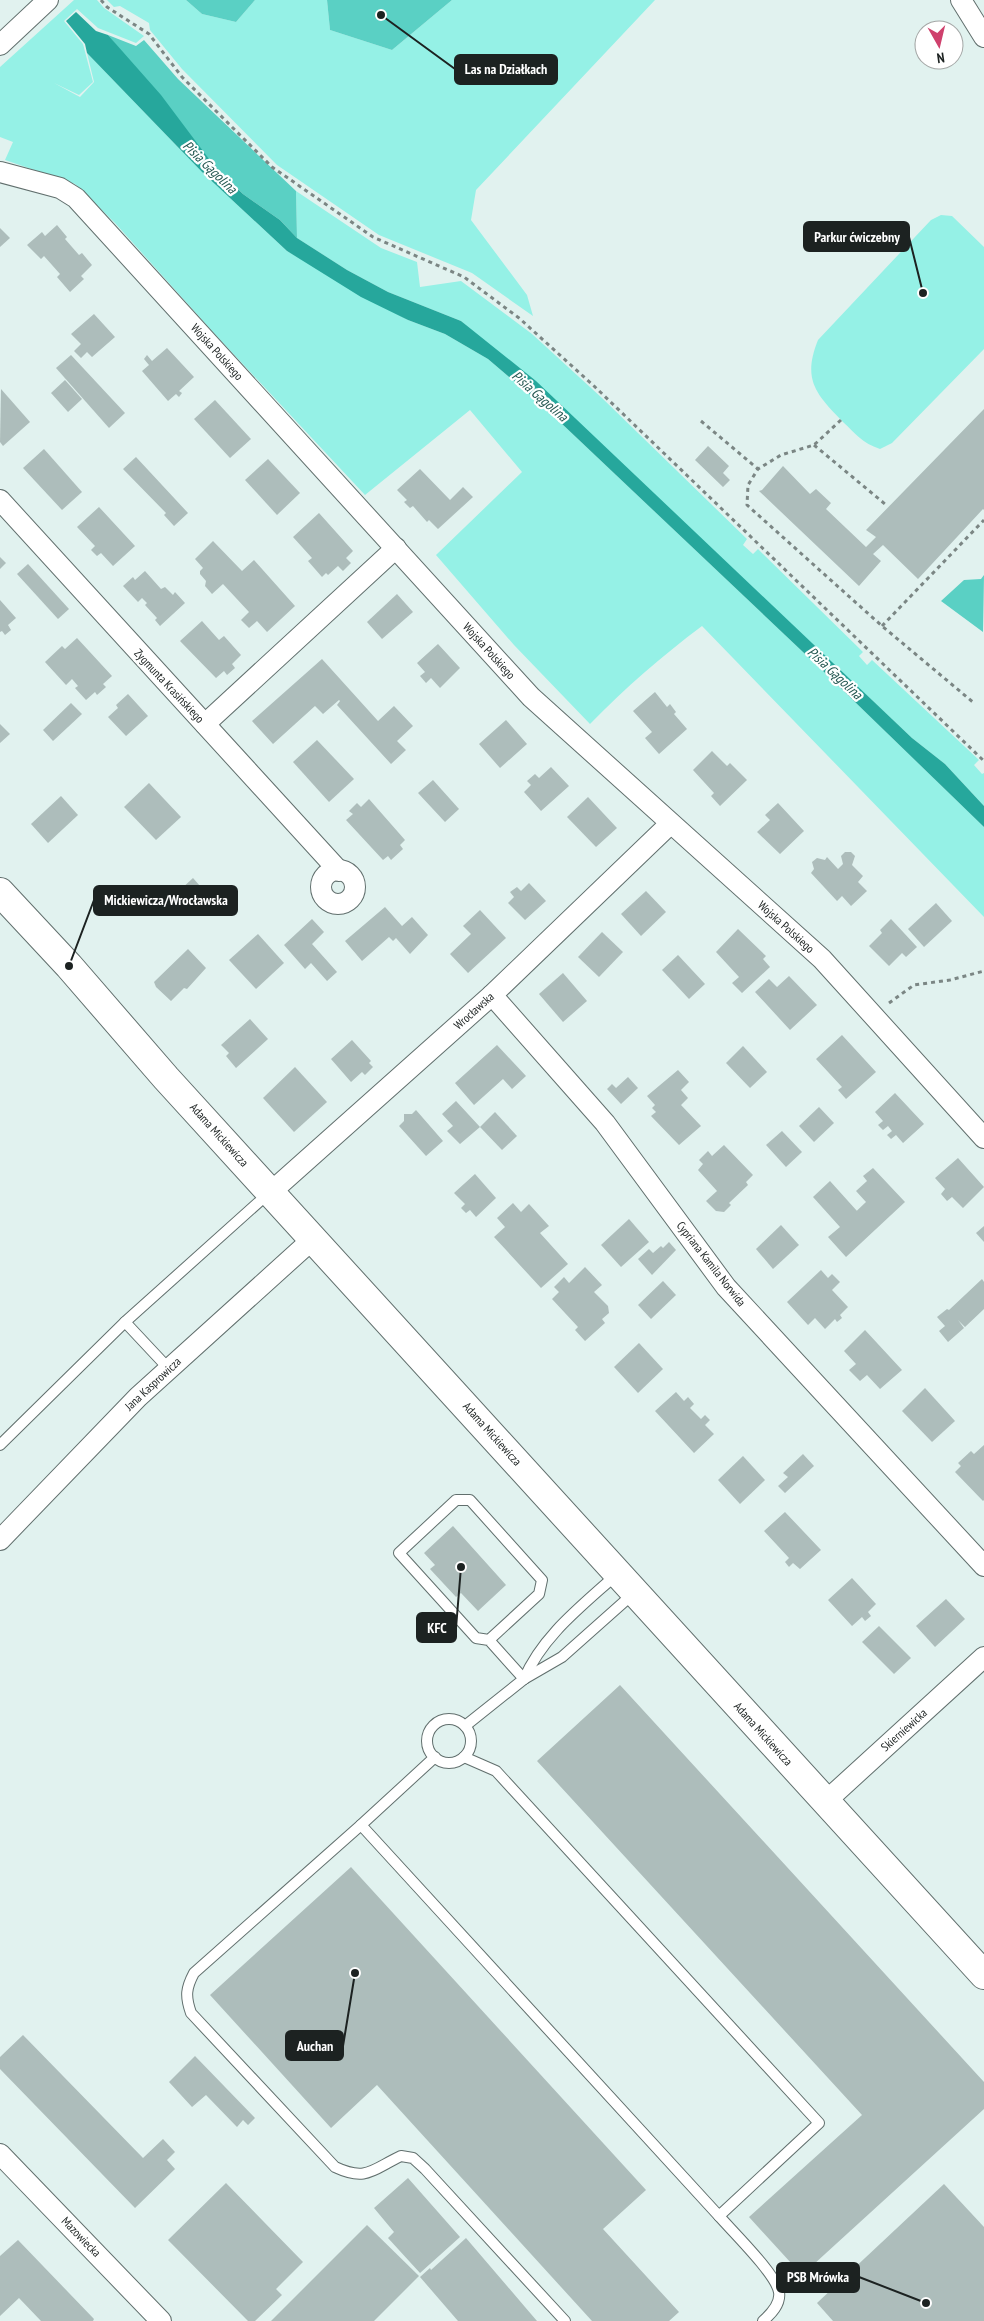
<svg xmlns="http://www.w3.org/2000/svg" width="984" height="2321" viewBox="0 0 984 2321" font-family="'PT Sans Narrow',sans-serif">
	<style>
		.green { fill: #95f1e6 }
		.forest { fill: #5ad0c4 }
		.water { fill: #26a79c }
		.building { fill: #adbdbb }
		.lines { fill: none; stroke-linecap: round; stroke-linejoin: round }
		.lane-casing { stroke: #616f6d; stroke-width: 12 }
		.street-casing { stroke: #616f6d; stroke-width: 22 }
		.secondary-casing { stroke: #616f6d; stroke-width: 30 }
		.path { stroke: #7b8684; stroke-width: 3; stroke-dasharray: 4 4; stroke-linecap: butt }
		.lane { stroke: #fff; stroke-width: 10 }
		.street { stroke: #fff; stroke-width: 20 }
		.secondary { stroke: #fff; stroke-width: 28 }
		.labels { text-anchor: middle; stroke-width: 4.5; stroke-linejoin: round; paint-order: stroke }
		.street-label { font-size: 12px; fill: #1c2221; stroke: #fff }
		.water-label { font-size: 14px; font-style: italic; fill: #245751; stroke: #fff }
		.leader { fill: none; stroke: #1c2221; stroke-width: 2 }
		.callout-dot { fill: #1c2221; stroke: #fff; stroke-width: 2 }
		.callout { fill: #1c2221; stroke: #1c2221; stroke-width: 2 }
		.callout-label { font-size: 14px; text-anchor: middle; font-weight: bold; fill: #fff }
	</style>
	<rect width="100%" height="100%" fill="#e1f2ef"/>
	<g class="green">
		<path d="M74,0H97L104,8L144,36L136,43L98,28L77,9L64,21L83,44L93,82L79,95L54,83L80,97L94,82L87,53L202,172L287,251L408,320L445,334L488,359L541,404L822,670L984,827V917L702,626C662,656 625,688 590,724L514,645L436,555L522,472L470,410L365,495L212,331L115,223L75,184L5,160L13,142L0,137V67Z"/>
		<polygon points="107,0 186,0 202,14 236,22 255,0 327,0 330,30 392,50 452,0 655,0 476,190 471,220 527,295 533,316 472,273 379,235 277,165 182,69 150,30 149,23 120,6 114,7"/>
		<polygon points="296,191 381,248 417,262 420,287 461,281 532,334 602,398 747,539 743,545 753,554 758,549 863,652 859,656 867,665 872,660 979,760 974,765 982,774 984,773 984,806 945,764 912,738 692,531 461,321 388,292 347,270 297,238"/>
		<path d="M941,215L952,216L984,247V349L892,443L880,449C862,443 856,434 843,422C816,394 802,380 818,340L931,220Z"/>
	</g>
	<g class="forest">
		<polygon points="186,0 255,0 236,22 202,14"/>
		<polygon points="327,0 452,0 392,50 330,30"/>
		<polygon points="108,35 136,46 144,40 178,79 296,191 297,238 280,220 243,194 215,167"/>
		<polygon points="984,575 983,632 941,601 964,580 981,579"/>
	</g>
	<polygon class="water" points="76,12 96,31 108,35 161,95 215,167 243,194 280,220 297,238 347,270 388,292 461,321 536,381 912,738 945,764 984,806 984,827 822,670 541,404 488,359 445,334 408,320 361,297 287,251 202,172 87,53 85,44 66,21"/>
	<g class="building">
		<polygon points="57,225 67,237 65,239 79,255 82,253 92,265 81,276 84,279 70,292 57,277 60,274 44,256 41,259 27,245 42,232 45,236"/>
		<polygon points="0,228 10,238 0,247"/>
		<polygon points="94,314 115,337 92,357 87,352 81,358 74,351 81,344 71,334"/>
		<polygon points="167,348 194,377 179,391 182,393 179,397 176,394 168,401 142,371 149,365 144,359 147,355 152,361"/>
		<polygon points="71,355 125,413 109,428 56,368"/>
		<polygon points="65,380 82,399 68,412 51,393"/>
		<polygon points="1,389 30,422 3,446 0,442"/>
		<polygon points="215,400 251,439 230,458 194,419"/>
		<polygon points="984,409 984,510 983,509 918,579 883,545 873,554 881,561 859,586 759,491 762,490 783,466 810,494 816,489 831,503 826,509 866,547 876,537 866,530"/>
		<polygon points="708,446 729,466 723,473 730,480 723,487 695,460"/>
		<polygon points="44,449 82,492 62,510 23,468"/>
		<polygon points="136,457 188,513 174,526 164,515 166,513 123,469"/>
		<polygon points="268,459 300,493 277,515 245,480"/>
		<polygon points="420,469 450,500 463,487 473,497 438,529 429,520 427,522 413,506 410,508 404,502 407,500 397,490"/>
		<polygon points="99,507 135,546 113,566 101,553 97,556 91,550 95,546 77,527"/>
		<polygon points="319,513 353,551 346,558 351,563 343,571 338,566 328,575 326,573 322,577 308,561 312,558 293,537"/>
		<polygon points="213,541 242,571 254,560 295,606 267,632 257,621 249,628 241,620 249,612 223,584 212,594 205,586 206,581 200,574 200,571 203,568 195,559"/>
		<polygon points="0,557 6,563 0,569"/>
		<polygon points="28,564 69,609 58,619 17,574"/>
		<polygon points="145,571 161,589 165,587 173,595 175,592 185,603 160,626 155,620 157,618 145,605 147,603 142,598 138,602 123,586 133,577 135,580"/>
		<polygon points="397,594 413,612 382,639 367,622"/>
		<polygon points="0,600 16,618 8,625 11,630 5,635 2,631 0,632"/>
		<polygon points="202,621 219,640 224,636 241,655 232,664 235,668 227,675 224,671 216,678 180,641"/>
		<polygon points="77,638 112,676 103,684 106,687 97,695 95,692 86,700 75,688 78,686 72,679 66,685 45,662 62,646 65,649"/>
		<polygon points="438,644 460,668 440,688 431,678 426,683 420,676 425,672 417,663"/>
		<polygon points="322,659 378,721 394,706 413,726 397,741 406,750 391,764 337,705 340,701 339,700 323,714 315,706 273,744 252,721"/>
		<polygon points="655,692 667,707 670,704 676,712 674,714 687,729 659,754 645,738 652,732 633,711"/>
		<polygon points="128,694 148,716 126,736 108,717 118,708 116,705"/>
		<polygon points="71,703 82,714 53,741 43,730"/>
		<polygon points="506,720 527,744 500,768 479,744"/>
		<polygon points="0,724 10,734 0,743"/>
		<polygon points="317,740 354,779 329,802 293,762"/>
		<polygon points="712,751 727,766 730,763 747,780 720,806 711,796 714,793 693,770"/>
		<polygon points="551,767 569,786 541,811 524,792 531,785 527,781 535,774 539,778"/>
		<polygon points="433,780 459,809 445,822 418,793"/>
		<polygon points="149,783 181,817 156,840 124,807"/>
		<polygon points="61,796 78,815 48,843 31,824"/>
		<polygon points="588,797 617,828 596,847 567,817"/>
		<polygon points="369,799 405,840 400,845 403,849 391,860 388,856 383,860 346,820 353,814 349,811 357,803 361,807"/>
		<polygon points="778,803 804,831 780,854 757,832 770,820 765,815"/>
		<polygon points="845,852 851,852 855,856 852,865 863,876 858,882 867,891 851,906 842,896 837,901 811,873 814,869 812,862 817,858 825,860 827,857 838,869 843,864 841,856"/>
		<polygon points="193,878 214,902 199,915 178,892"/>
		<polygon points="529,883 546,901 525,920 508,903 514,897 510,892 517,887 521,891"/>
		<polygon points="646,891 666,912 641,936 621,914"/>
		<polygon points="936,903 952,921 924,947 908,929"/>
		<polygon points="385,907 402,926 412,917 428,935 410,954 396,938 393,941 389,937 362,961 345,941"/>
		<polygon points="480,910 506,938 468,973 450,954 471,934 463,926"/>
		<polygon points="312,919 324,932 312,944 337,972 327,981 311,963 305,969 284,945"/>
		<polygon points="891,919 917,947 906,957 902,953 889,966 869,946 882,933 880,930"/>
		<polygon points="738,929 766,956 763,959 770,967 742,993 732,983 739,977 716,952"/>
		<polygon points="602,932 623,952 599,977 578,957"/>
		<polygon points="258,934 284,963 256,989 229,960"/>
		<polygon points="188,949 206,968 187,989 184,988 171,1001 156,987 154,982"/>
		<polygon points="678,955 705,984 689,999 662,970"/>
		<polygon points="563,973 587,1001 563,1022 539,994"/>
		<polygon points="789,976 817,1005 790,1030 755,992 769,979 777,987"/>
		<polygon points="250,1019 268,1039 236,1068 226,1056 229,1053 221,1045"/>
		<polygon points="842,1035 876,1072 846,1099 838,1090 842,1087 816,1059"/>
		<polygon points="352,1040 371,1061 369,1063 373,1067 365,1075 362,1072 351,1082 331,1059"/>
		<polygon points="497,1045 526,1076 512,1089 503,1079 474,1105 455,1083"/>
		<polygon points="743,1046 767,1072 750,1088 726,1063"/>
		<polygon points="295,1067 327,1102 294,1132 263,1098"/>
		<polygon points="678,1070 689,1082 681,1090 688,1098 681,1105 701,1126 679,1145 651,1116 656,1112 652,1108 655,1105 647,1096"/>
		<polygon points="628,1077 638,1088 621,1104 607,1089 612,1084 616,1088"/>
		<polygon points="895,1093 924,1124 903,1143 896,1135 891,1139 887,1135 892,1131 888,1126 883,1130 878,1125 883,1121 875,1112"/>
		<polygon points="456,1101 480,1127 460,1144 447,1131 453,1126 442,1114"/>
		<polygon points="819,1107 834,1123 814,1142 799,1126"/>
		<polygon points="416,1110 443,1141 426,1156 399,1126 404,1121 404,1114 412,1114"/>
		<polygon points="495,1112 517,1136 502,1150 480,1127"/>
		<polygon points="782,1131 802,1152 786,1167 766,1145"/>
		<polygon points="724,1145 753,1175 746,1182 748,1185 729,1203 731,1205 724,1212 716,1211 706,1201 717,1191 698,1170 703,1164 699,1160 708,1151 712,1156"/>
		<polygon points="958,1158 984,1187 963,1208 952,1197 947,1201 941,1194 945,1189 935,1178"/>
		<polygon points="873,1168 905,1202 846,1257 828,1237 840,1227 813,1197 830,1181 857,1211 844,1223 866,1202 856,1191 867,1181 863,1176"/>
		<polygon points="475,1174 496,1198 476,1217 470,1210 466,1213 461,1208 465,1204 454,1193"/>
		<polygon points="513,1203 521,1212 529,1204 549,1226 540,1233 568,1264 541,1288 494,1237 505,1227 497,1218"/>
		<polygon points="629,1219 649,1242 621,1267 601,1245"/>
		<polygon points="781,1225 799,1245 773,1269 756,1249"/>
		<polygon points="984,1226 984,1242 976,1233"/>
		<polygon points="669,1242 676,1250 652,1275 638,1259 649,1249 653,1253 661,1246 663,1248"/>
		<polygon points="585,1267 602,1285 594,1292 608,1306 609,1313 602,1319 605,1323 585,1341 575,1330 578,1327 552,1299 559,1292 554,1287 564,1277 569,1283"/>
		<polygon points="821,1270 828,1278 832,1274 840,1282 832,1290 848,1307 840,1315 842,1318 837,1322 835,1319 825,1329 815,1318 808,1325 787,1302"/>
		<polygon points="982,1279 984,1282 984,1309 965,1327 958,1320 964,1328 948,1342 939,1331 945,1326 937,1317 947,1309 949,1310"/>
		<polygon points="663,1281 676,1295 651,1319 638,1305"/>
		<polygon points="865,1330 902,1370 880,1389 867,1375 860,1381 849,1370 856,1364 844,1351"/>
		<polygon points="639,1343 663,1369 638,1393 614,1367"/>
		<polygon points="925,1388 955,1421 932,1442 902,1411"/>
		<polygon points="676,1392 684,1401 688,1397 694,1404 690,1408 701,1419 705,1415 710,1420 705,1425 714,1434 694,1453 655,1411"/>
		<polygon points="984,1445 984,1500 983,1501 955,1472 961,1466 958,1463 971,1451 974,1454"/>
		<polygon points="803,1454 814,1466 785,1493 778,1486 788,1477 783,1473"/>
		<polygon points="743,1456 765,1480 740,1504 718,1480"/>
		<polygon points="785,1512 821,1550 800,1569 793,1563 789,1567 785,1562 789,1558 764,1531"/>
		<polygon points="453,1526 506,1585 478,1611 461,1593 456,1597 430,1569 435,1565 424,1553"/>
		<polygon points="852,1578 876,1604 868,1612 871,1616 865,1621 862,1617 852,1626 828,1600"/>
		<polygon points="946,1599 965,1619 935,1647 916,1626"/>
		<polygon points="879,1626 911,1658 894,1674 862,1642"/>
		<polygon points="620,1685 984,2082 984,2109 802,2275 749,2217 862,2115 537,1761"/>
		<polygon points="351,1867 646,2190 603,2229 679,2312 669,2321 592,2321 377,2085 331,2128 210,1995"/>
		<polygon points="23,2035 143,2158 163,2139 175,2152 167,2160 175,2169 135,2208 0,2069 0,2057"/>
		<polygon points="195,2056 255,2118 248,2125 243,2120 237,2127 206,2095 192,2107 169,2082"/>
		<polygon points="408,2178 460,2237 420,2273 388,2238 394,2232 374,2208"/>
		<polygon points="226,2183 303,2262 276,2289 282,2295 255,2321 248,2321 168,2240"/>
		<polygon points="944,2184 984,2227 984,2321 833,2321 817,2303"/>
		<polygon points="367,2225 419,2276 374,2321 271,2321"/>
		<polygon points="466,2238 525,2307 537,2321 458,2321 420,2277 430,2268 431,2270"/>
		<polygon points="18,2240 94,2319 93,2321 41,2321 19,2298 0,2316 0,2256"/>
	</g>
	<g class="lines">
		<g class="lane-casing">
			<g id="lane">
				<polyline points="125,1322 270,1192"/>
				<polyline points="0,1445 125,1322 169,1369"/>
				<polyline points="489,1640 539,1594 542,1580 470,1500 456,1500 399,1553 476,1638 489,1640 524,1679"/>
				<path d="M524,1679C543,1635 582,1606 617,1574"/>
				<circle cx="449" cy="1741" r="22"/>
				<polyline points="465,1726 524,1679 562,1657 634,1593"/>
				<polyline points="435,1757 361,1825 719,2216 819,2123 496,1771 464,1757"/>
				<path d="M361,1825L194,1973C186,1988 185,1996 191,2013L335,2167C367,2182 373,2169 401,2156L413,2158L425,2169L565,2321"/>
				<path d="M719,2216C733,2232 776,2274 779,2292C781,2304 771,2314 763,2321"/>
			</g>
		</g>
		<g class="street-casing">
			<g id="street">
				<polyline points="961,0 984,37"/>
				<polyline points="0,45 48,0"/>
				<polyline points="0,172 60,188 76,198 531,697 822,959 984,1138"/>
				<polyline points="0,500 339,871"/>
				<polyline points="205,724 396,548"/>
				<circle cx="338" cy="887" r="17"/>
				<polyline points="492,995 605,1123 726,1287 984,1566"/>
				<polyline points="271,1192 492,995 670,824"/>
				<polyline points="0,1540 138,1397 314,1238"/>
				<polyline points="825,1802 984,1657"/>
				<polyline points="0,2154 161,2321"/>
			</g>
		</g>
		<g class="secondary-casing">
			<polyline id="secondary" points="0,892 69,966 166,1078 984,1975"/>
		</g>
		<g class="path">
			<polyline points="101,0 107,7 149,34 182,77 272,167 373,237 464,277 519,318 594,386 984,761"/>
			<polyline points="841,420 814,445 781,455 758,469 748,485 747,505 882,626 974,703"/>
			<polyline points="701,421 758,469"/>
			<polyline points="814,445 885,504"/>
			<polyline points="882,626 984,520"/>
			<polyline points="889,1003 914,985 950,980 984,971"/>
		</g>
		<use href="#lane" class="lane"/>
		<use href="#street" class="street"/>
		<use href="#secondary" class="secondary"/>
	</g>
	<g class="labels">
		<g class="street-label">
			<text transform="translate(217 352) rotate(48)" y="4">Wojska Polskiego</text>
			<text transform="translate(489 651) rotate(48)" y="4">Wojska Polskiego</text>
			<text transform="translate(169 686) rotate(47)" y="4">Zygmunta Krasińskiego</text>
			<text transform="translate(786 927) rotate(42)" y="4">Wojska Polskiego</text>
			<text transform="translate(474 1011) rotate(-42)" y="4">Wrocławska</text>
			<text transform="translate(219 1135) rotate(48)" y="4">Adama Mickiewicza</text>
			<text transform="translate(711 1264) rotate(52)" y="4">Cypriana Kamila Norwida</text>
			<text transform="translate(153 1384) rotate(-43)" y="4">Jana Kasprowicza</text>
			<text transform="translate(492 1434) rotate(48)" y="4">Adama Mickiewicza</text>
			<text transform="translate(904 1730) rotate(-42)" y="4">Skierniewicka</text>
			<text transform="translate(763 1734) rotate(48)" y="4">Adama Mickiewicza</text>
			<text transform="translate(81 2237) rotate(46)" y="4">Mazowiecka</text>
		</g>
		<g class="water-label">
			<text transform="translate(210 167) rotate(44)" y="5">Pisia Gągolina</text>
			<text transform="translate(540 396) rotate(41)" y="5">Pisia Gągolina</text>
			<text transform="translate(835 673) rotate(43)" y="5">Pisia Gągolina</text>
		</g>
	</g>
	<path class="leader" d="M381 15L455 69M923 293L909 237M69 966L94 900M461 1567L456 1628M355 1973L343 2046M926 2303L859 2277"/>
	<g class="callout-dot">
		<circle cx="381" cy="15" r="5"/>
		<circle cx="923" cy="293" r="5"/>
		<circle cx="69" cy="966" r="5"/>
		<circle cx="461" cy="1567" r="5"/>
		<circle cx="355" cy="1973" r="5"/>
		<circle cx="926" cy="2303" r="5"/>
	</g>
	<g class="callout">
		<rect x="455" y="55" width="102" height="29" rx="5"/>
		<rect x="804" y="222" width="105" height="29" rx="5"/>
		<rect x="94" y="886" width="143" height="29" rx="5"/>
		<rect x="417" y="1613" width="39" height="29" rx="5"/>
		<rect x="286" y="2031" width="57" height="29" rx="5"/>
		<rect x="777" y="2263" width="82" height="29" rx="5"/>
	</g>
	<g class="callout-label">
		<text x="506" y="74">Las na Działkach</text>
		<text x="857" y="242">Parkur ćwiczebny</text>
		<text x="166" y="905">Mickiewicza/Wrocławska</text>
		<text x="437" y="1633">KFC</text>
		<text x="315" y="2051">Auchan</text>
		<text x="818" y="2282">PSB Mrówka</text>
	</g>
	<g transform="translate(939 45) rotate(172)"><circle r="24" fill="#ffffff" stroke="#a4a7a6"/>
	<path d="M0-4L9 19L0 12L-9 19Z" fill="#cf416d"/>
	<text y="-8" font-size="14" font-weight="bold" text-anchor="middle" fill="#1c2221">N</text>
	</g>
</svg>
